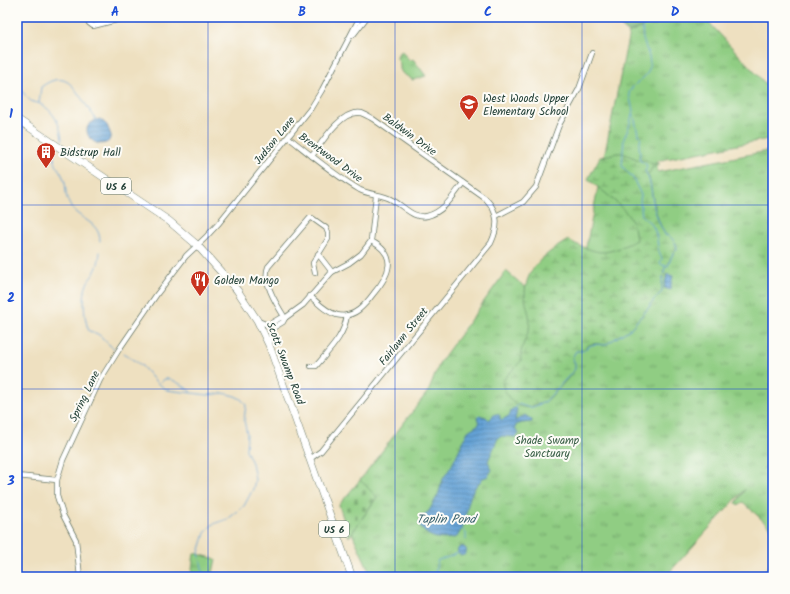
<svg xmlns="http://www.w3.org/2000/svg" width="790" height="594" viewBox="0 0 790 594" font-family="Kalam,sans-serif">
	<style>
		.grass { fill: url(#grass-tufts); stroke: #58855c }
		.forest { fill: url(#forest-crowns); stroke: #4a7652 }
		.wetland { fill: url(#wetland-marsh); stroke: #58855c }
		.cemetery { fill: url(#cemetery-stones); stroke: #58855c }
		.water { fill: url(#water-rules); stroke: #416f84 }
		.lines { fill: none; stroke-linecap: round; stroke-linejoin: round }
		.stream { stroke: #63a1d5; stroke-width: 1 }
		.minor-casing { stroke: #677665; stroke-width: 6 }
		.secondary-casing { stroke: #677665; stroke-width: 8 }
		.trunk-casing { stroke: #677665; stroke-width: 8 }
		.minor { stroke: #fff; stroke-width: 4.5 }
		.secondary { stroke: #fff; stroke-width: 6 }
		.trunk { stroke: #fff; stroke-width: 7 }
		.grid { fill: none; stroke: #1d4ed8; stroke-width: 1; stroke-opacity: 0.55 }
		.labels { text-anchor: middle; stroke-width: 4; stroke-linejoin: round; paint-order: stroke }
		.shield { fill: #fdfcf7; stroke: #62766e; stroke-width: 1 }
		.shield-label { font-size: 10px; font-weight: bold; fill: #1f3d34 }
		.poi-label { font-size: 11px; fill: #1f3d34; stroke: #fdfcf7; text-anchor: start }
		.street-label { font-size: 11px; fill: #1f3d34; stroke: #fdfcf7 }
		.park-label { font-size: 11px; fill: #3b6148; stroke: #fdfcf7 }
		.water-label { font-size: 12px; font-style: italic; fill: #37606c; stroke: #fdfcf7 }
		.neatline { fill: none; stroke: #1d4ed8; stroke-width: 1.5 }
		.grid-label { font-size: 13px; text-anchor: middle; font-weight: bold; fill: #1d4ed8 }
	</style>
	<defs>
		<pattern id="grass-tufts" width="24" height="20" patternUnits="userSpaceOnUse"><rect width="24" height="20" fill="#90cd83"/><path d="M3 7l-1-3M5 7V3M7 7l1-3M15 17l-1-3M17 17v-4M19 17l1-3" fill="none" stroke="#75a86c"/></pattern>
		<pattern id="forest-crowns" width="20" height="18" patternUnits="userSpaceOnUse"><rect width="20" height="18" fill="#74b071"/><path d="M2 6a3 3 0 1 1 6 0M12 15a3 3 0 1 1 6 0" fill="none" stroke="#5f905e"/></pattern>
		<pattern id="wetland-marsh" width="20" height="14" patternUnits="userSpaceOnUse"><rect width="20" height="14" fill="#90cd83"/><path d="M1 5h8M5 5V1M11 12h8M15 12V8" fill="none" stroke="#75a86c"/></pattern>
		<pattern id="cemetery-stones" width="16" height="16" patternUnits="userSpaceOnUse"><rect width="16" height="16" fill="#90cd83"/><path d="M2 7V4a2 2 0 0 1 4 0v3zM10 15v-3a2 2 0 0 1 4 0v3z" fill="#75a86c"/></pattern>
		<pattern id="water-rules" width="6" height="5" patternUnits="userSpaceOnUse"><rect width="6" height="5" fill="#63a1d5"/><path d="M0 2.5h6" fill="none" stroke="#5184ae"/></pattern>
	</defs>
	<rect width="100%" height="100%" fill="#fdfcf7"/>
	<filter id="ink" filterUnits="userSpaceOnUse"><feTurbulence type="fractalNoise" baseFrequency=".025" numOctaves="2"/><feDisplacementMap in="SourceGraphic" scale="8" xChannelSelector="R" yChannelSelector="G"/><feConvolveMatrix kernelMatrix="1 2 1 2 8 2 1 2 1" color-interpolation-filters="sRGB"/></filter>
	<filter id="wash" filterUnits="userSpaceOnUse"><feTurbulence type="fractalNoise" baseFrequency=".012" numOctaves="4" result="noise"/><feDisplacementMap in="SourceGraphic" scale="16" xChannelSelector="R" yChannelSelector="G"/><feGaussianBlur stdDeviation="0.9" result="paint"/><feColorMatrix in="noise" values="0 0 0 0 0 0 0 0 0 0 0 0 0 0 0 0 0 1.4 0 .05"/><feComposite in="paint" operator="in"/></filter>
	<g filter="url(#wash)">
		<rect width="100%" height="100%" fill="#eee0c0"/>
		<g class="grass">
			<polygon points="651,17 704,17 773,92 773,138 656,161 658,172 773,150 773,458 763,469 773,462 773,530 743,502 739,506 736,503 745,489 665,577 372,577 352,533 377,497 360,480 429,390 440,362 506,271 539,299 580,277 629,33 643,27"/>
			<polygon points="402,51 410,61 413,59 426,76 413,80 402,73 400,69 400,65 397,58 398,54"/>
			<polygon points="194,553 216,559 212,577 191,577"/>
			<polygon points="773,561 773,577 759,577"/>
		</g>
		<polygon class="forest" points="610,17 651,17 643,27 629,33"/>
		<path class="wetland" d="M617,153H623L639,160H646L652,164L659,163V165L652,168L650,172L647,175L649,177C653,197 655,218 666,236L668,235C673,239 677,244 677,250C672,254 669,260 668,266L665,267L662,283V292L655,298L650,306L630,329L605,345C601,344 595,343 591,344C584,346 588,350 576,351L572,358L575,363V369C569,378 554,395 545,402C541,404 537,404 533,406C516,412 505,397 502,381L521,361C519,349 526,340 529,329C532,315 525,307 525,295C525,267 547,253 568,240C575,244 595,253 604,252C615,251 626,245 636,240C635,235 635,229 633,224C626,207 602,191 588,179L600,157Z"/>
		<polygon class="cemetery" points="360,480 377,497 349,537 339,505"/>
		<g class="water">
			<path d="M100,119L107,125L111,135L109,141C94,153 73,124 100,119Z"/>
			<polygon points="667,274 673,276 670,290 664,288"/>
			<path d="M514,408L517,409L515,421L525,415L532,420V422L522,423L516,425L515,428L519,434L515,437L502,436L498,438L488,461L492,470L488,476L481,479V481C468,491 467,511 464,525C462,529 459,533 457,537C443,541 427,539 419,525L420,519L424,515L429,511L438,495L443,479L452,465L468,431L479,424L477,417L479,415L486,417L489,420L495,414H498L500,416V419L502,420L510,415L511,410Z"/>
			<circle cx="462" cy="551" r="4.5"/>
		</g>
		<g class="lines">
			<g class="stream">
				<path d="M17,84C20,89 27,98 31,101C34,103 37,102 40,104C54,110 61,126 62,140"/>
				<path d="M39,103L41,87C68,67 75,91 89,109C91,113 94,115 96,120"/>
				<path d="M633,111L629,127L624,138L622,166L633,178L641,195L640,201L642,216C645,219 650,222 652,225C659,235 656,249 662,259L660,263L662,265L667,266"/>
				<path d="M55,152C51,162 60,169 63,177C68,188 63,194 71,207C80,220 100,222 100,241"/>
				<path d="M100,252C99,260 98,267 94,273C92,277 88,280 87,284C82,294 84,321 89,331C104,334 103,342 115,349"/>
				<polyline points="123,353 141,365 156,382 167,390 208,395 223,393 235,396 241,399 246,405 244,420 247,434 246,450 252,463 254,473 255,480 253,489 244,506 228,519 213,524 205,533 199,553 204,577"/>
				<path d="M160,383C161,382 163,380 165,379C171,377 187,388 191,392"/>
				<path d="M515,409L518,404L530,408L545,402L575,369V363L572,358L576,351H583C591,343 595,344 605,345L630,329L650,306L655,298L662,292V283L665,267L668,266L673,253L677,250C677,244 673,239 668,235L666,236C660,226 657,218 654,207C651,194 652,182 645,171L647,167L646,164L639,160L640,154L639,146L641,136L638,134L629,93C632,85 641,81 646,75C655,64 646,50 643,39C642,31 643,24 640,17"/>
				<polyline points="461,528 466,533 466,540"/>
				<path d="M412,577L425,574L434,575C437,570 435,565 438,560L446,558L458,553"/>
			</g>
		</g>
	</g>
	<g filter="url(#ink)">
		<g class="lines">
			<g class="minor-casing">
				<g id="minor">
					<polyline points="89,23 93,26 128,17"/>
					<polyline points="351,36 354,34 367,17"/>
					<path d="M288,137C312,156 334,175 360,190C370,195 383,194 392,200C404,206 413,219 427,216C444,212 453,196 463,183"/>
					<polyline points="496,216 523,202 536,187 559,125 579,89 592,53"/>
					<polyline points="318,254 332,272"/>
					<path d="M310,296C318,303 326,312 337,315C354,319 365,305 374,293C390,274 398,255 371,241"/>
					<path d="M285,318C277,305 262,282 268,267L310,218H312L326,228L328,233V239L313,263L315,273"/>
					<polyline points="258,321 268,325 280,318 285,318"/>
					<polyline points="270,344 273,328 283,322 285,318 303,305 332,272 349,263 361,254 371,241 376,196"/>
					<path d="M311,366H316C330,349 344,337 347,315"/>
					<path d="M310,459L321,451L491,243C499,226 499,213 486,199L373,119C369,117 365,114 361,113C341,110 322,142 312,156"/>
					<polyline points="17,476 57,480"/>
					<polyline points="80,577 76,540 63,515 57,496 57,480 63,460 100,380 120,348 157,294 186,256 205,238 218,224 311,108 322,90 360,17"/>
				</g>
			</g>
			<g class="secondary-casing">
				<polyline id="secondary" points="17,18 18,17"/>
			</g>
			<g class="trunk-casing">
				<polyline id="trunk" points="17,119 169,221 197,245 237,290 257,320 269,345 352,577"/>
			</g>
			<use href="#minor" class="minor"/>
			<use href="#secondary" class="secondary"/>
			<use href="#trunk" class="trunk"/>
		</g>
	</g>
	<path class="grid" d="M208,17V577M395,17V577M582,17V577M17,205H773M17,389H773"/>
	<defs>
		<g id="school-pin" transform="scale(1)"><path d="M0 17L-7.5 6A9.5 9.5 0 1 1 7.5 6Z" fill="#c8321e" stroke="#fdfcf7"/><path d="M0-5L7-2L0 1L-7-2ZM-4 1L0 2.5L4 1V4Q0 6-4 4Z" fill="#fff"/></g>
		<g id="building-pin" transform="scale(1)"><path d="M0 17L-7.5 6A9.5 9.5 0 1 1 7.5 6Z" fill="#c8321e" stroke="#fdfcf7"/><path d="M-4-6H4V6H1V3H-1V6H-4ZM-2.5-4.3h1.7v1.8h-1.7ZM.8-4.3h1.7v1.8H.8ZM-2.5-1h1.7V.8h-1.7ZM.8-1h1.7V.8H.8Z" fill="#fff"/></g>
		<g id="restaurant-pin" transform="scale(1)"><path d="M0 17L-7.5 6A9.5 9.5 0 1 1 7.5 6Z" fill="#c8321e" stroke="#fdfcf7"/><path d="M-5-6h1v4h1v-4h1v4h1v-4h1v5L-1.5 .5V6h-2V.5L-5-1ZM5-6V6H3V1.5H1.5Q1.5-4 5-6Z" fill="#fff"/></g>
	</defs>
	<g fill-rule="evenodd">
		<use href="#school-pin" x="469" y="104"/>
		<use href="#building-pin" x="46" y="152"/>
		<use href="#restaurant-pin" x="200" y="280"/>
	</g>
	<g class="labels">
		<g class="shield">
			<rect x="101" y="178" width="30" height="16" rx="3"/>
			<rect x="319" y="521" width="30" height="16" rx="3"/>
		</g>
		<g class="shield-label">
			<text x="116" y="190">US 6</text>
			<text x="334" y="533">US 6</text>
		</g>
		<g class="poi-label">
			<text x="483" y="102">West Woods Upper<tspan x="483" dy="13">Elementary School</tspan></text>
			<text x="60" y="156">Bidstrup Hall</text>
			<text x="214" y="284">Golden Mango</text>
		</g>
		<g class="street-label">
			<text transform="translate(410 134) rotate(36)" y="4">Baldwin Drive</text>
			<text transform="translate(274 140) rotate(-51)" y="4">Judson Lane</text>
			<text transform="translate(331 157) rotate(36)" y="4">Brentwood Drive</text>
			<text transform="translate(403 336) rotate(-51)" y="4">Fairlawn Street</text>
			<text transform="translate(286 363) rotate(69)" y="4">Scott Swamp Road</text>
			<text transform="translate(84 396) rotate(-64)" y="4">Spring Lane</text>
		</g>
		<g class="park-label">
			<text x="547" y="444">Shade Swamp<tspan x="547" dy="13">Sanctuary</tspan></text>
		</g>
		<g class="water-label">
			<text x="446" y="523">Taplin Pond</text>
		</g>
	</g>
	<rect width="790" height="594" fill="none" stroke="#fdfcf7" stroke-width="44"/>
	<rect x="22" y="22" width="746" height="550" class="neatline"/>
	<g class="grid-label">
		<text x="115" y="16">A</text>
		<text x="302" y="16">B</text>
		<text x="488" y="16">C</text>
		<text x="675" y="16">D</text>
		<text x="11" y="118">1</text>
		<text x="11" y="302">2</text>
		<text x="11" y="485">3</text>
	</g>
</svg>
